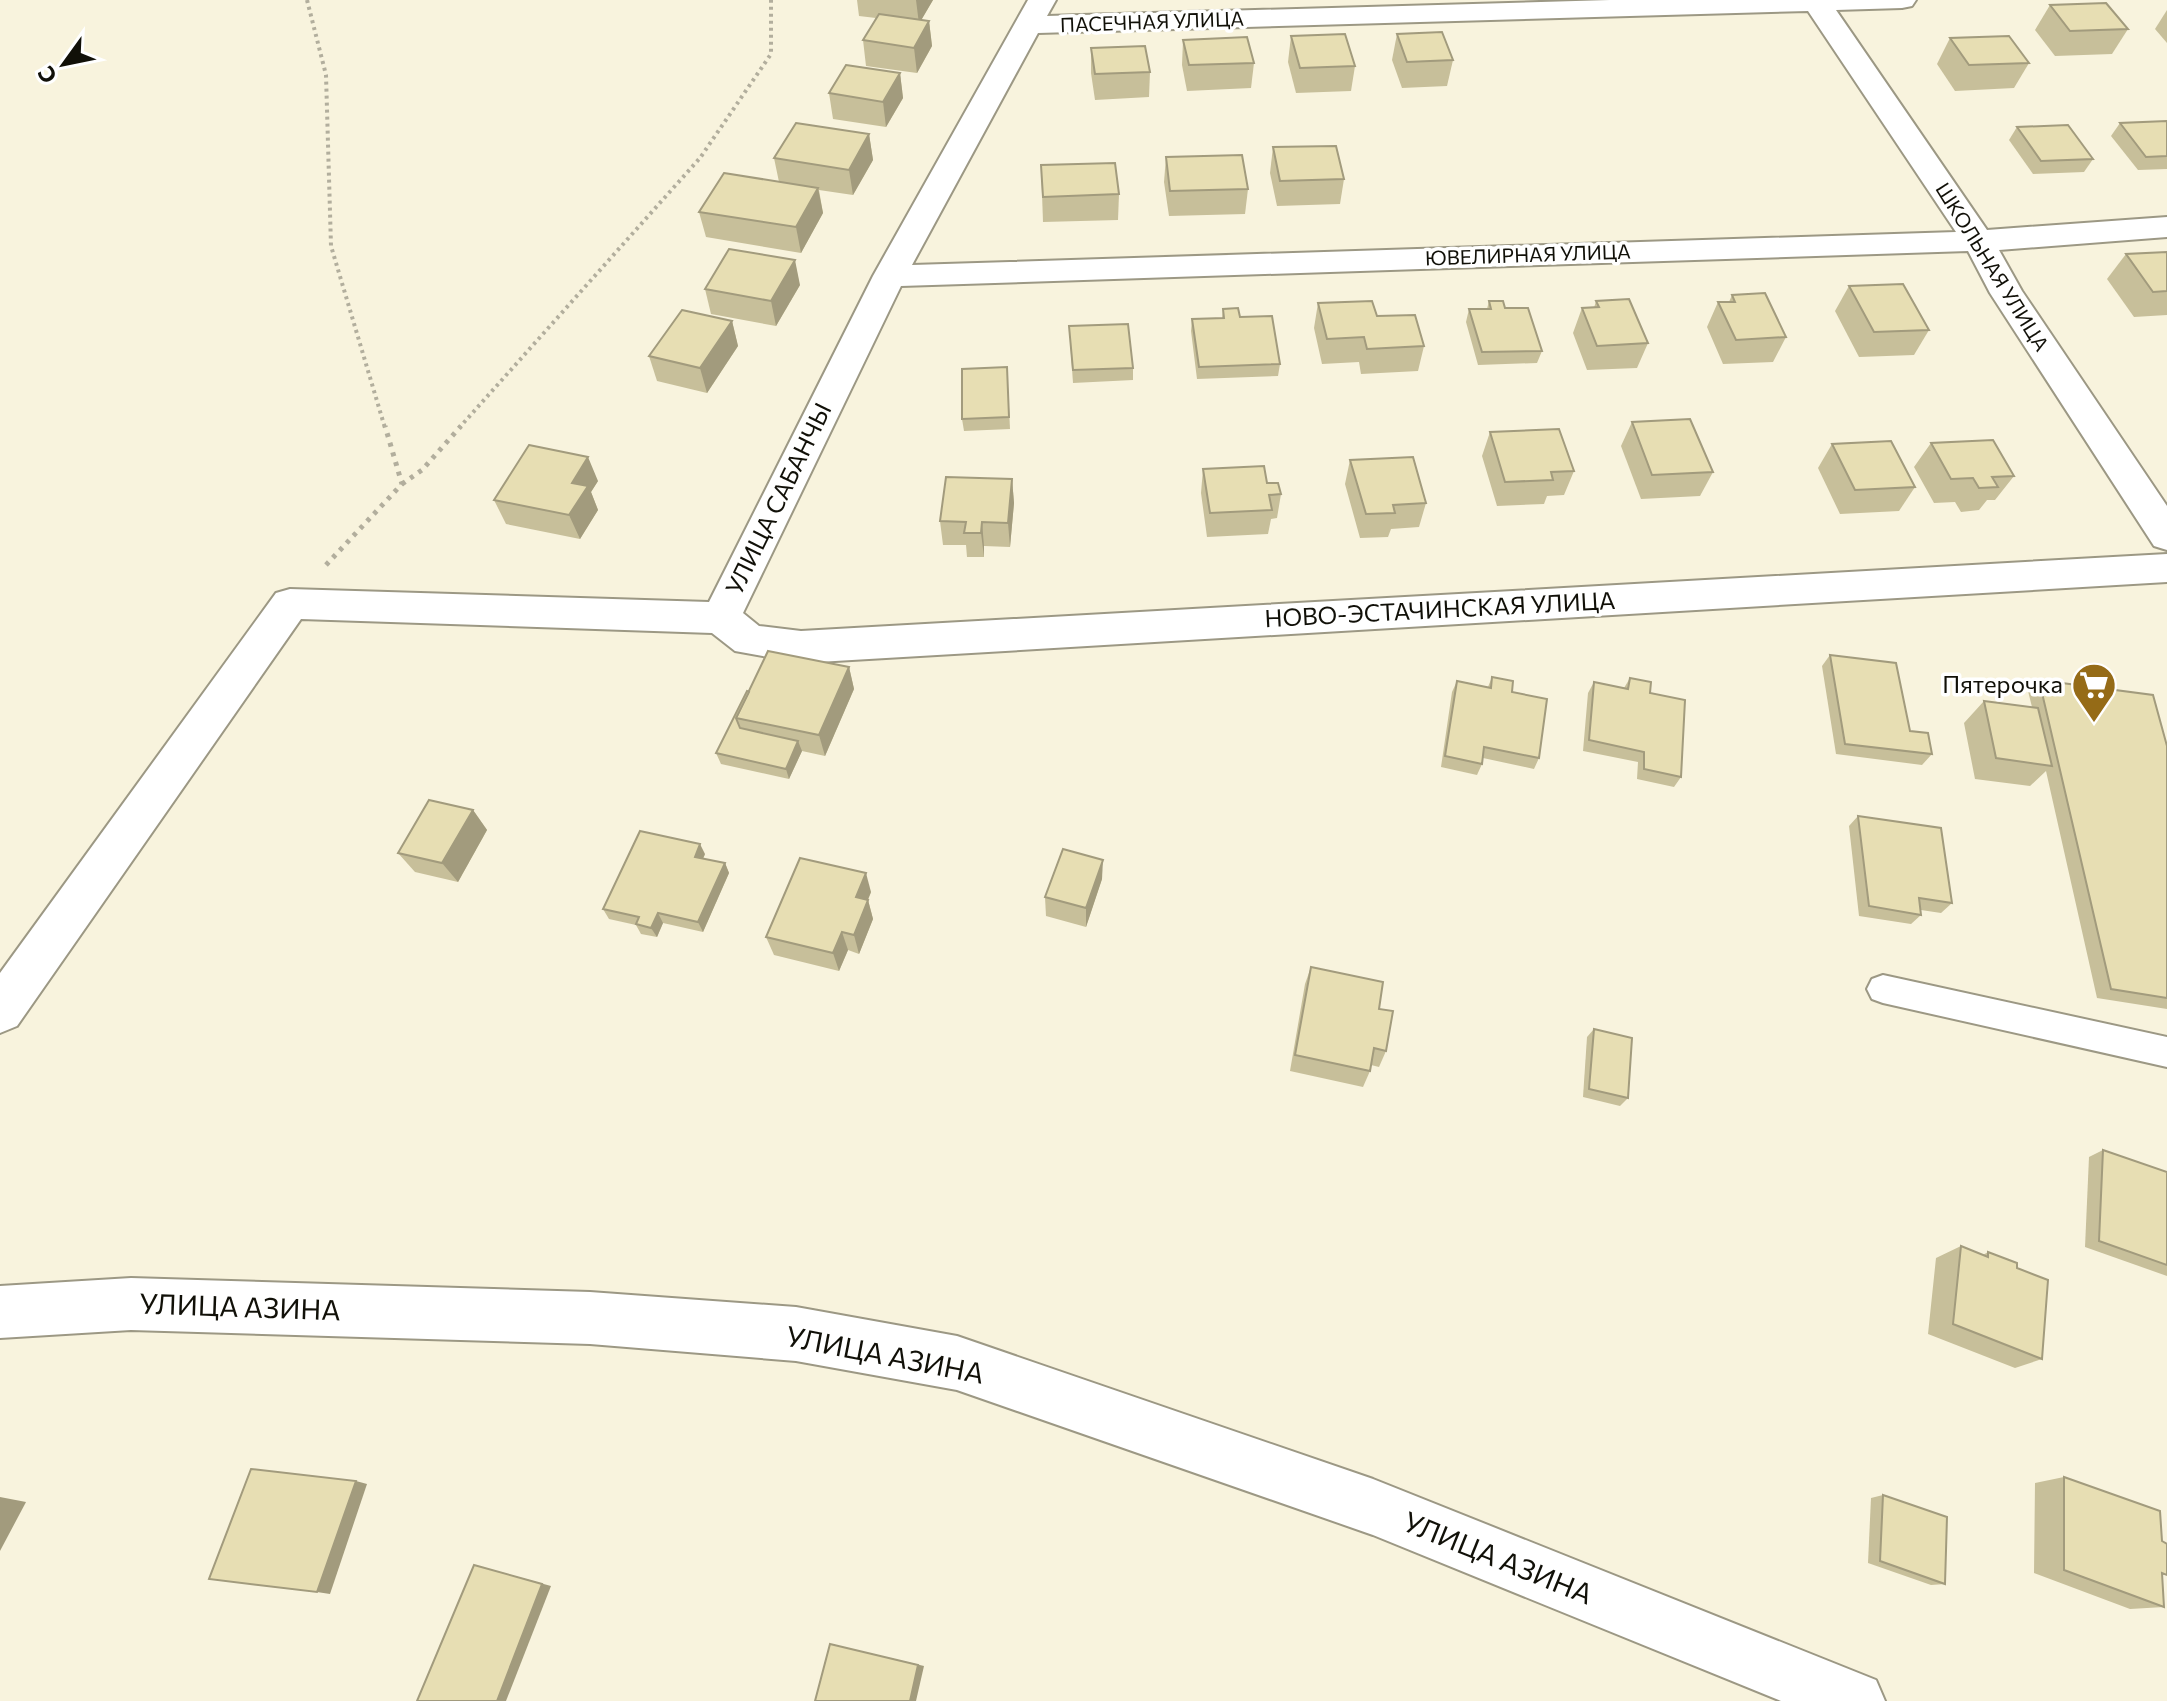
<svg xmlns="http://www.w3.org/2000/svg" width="2167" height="1701" viewBox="0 0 2167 1701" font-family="Commissioner,sans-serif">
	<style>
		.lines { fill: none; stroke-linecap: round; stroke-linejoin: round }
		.service-casing { stroke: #9c9884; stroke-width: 4 }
		.minor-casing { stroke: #9c9884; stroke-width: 4 }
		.tertiary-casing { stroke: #9c9884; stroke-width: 4 }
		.path-far1 { stroke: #b2ae9d; stroke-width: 4; stroke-dasharray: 3 4; stroke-linecap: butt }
		.path { stroke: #b2ae9d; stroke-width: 5; stroke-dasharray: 4 6; stroke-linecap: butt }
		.service { fill: #fff; fill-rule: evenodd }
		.minor { fill: #fff; fill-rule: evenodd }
		.tertiary { fill: #fff; fill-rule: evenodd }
		.wall { fill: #c7bf9a }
		.shaded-wall { fill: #a29b7d }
		.building { fill: #e7deb3; stroke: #a29b7d; stroke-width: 2 }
		.labels { text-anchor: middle; stroke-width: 7; stroke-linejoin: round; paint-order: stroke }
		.far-street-label { font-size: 20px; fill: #111008; stroke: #fff }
		.street-label { font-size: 24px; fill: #111008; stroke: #fff }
		.poi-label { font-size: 24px; fill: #111008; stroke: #fff; text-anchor: end }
		.near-street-label { font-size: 28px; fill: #111008; stroke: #fff }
	</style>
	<rect width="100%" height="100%" fill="#f8f3dd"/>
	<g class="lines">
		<g class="service-casing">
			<polygon id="service" points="1883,975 2167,1037 2167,1067 1883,1003 1872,999 1867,989 1872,979"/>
		</g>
		<g class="minor-casing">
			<path id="minor" d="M1028,0H1056L1047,16L1610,0H1916L1912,6L1902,8L1836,10L1987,230L2167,217V237L1999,250L2022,291L2167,506V550L2154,546L1990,293L1968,251L901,286L743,613L759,626L801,631L2167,554V582L801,663L735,651L712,633L301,619L17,1026L0,1033V973L276,593L290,589L709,602L873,276ZM1808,11L1956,232L912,265L1038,33Z"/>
		</g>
		<g class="tertiary-casing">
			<polygon id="tertiary" points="131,1278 590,1292 796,1307 957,1336 1373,1479 1876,1680 1885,1701 1781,1701 1373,1535 957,1390 796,1361 590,1344 131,1330 0,1338 0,1286"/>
		</g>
		<g class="path-far1">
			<polyline points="307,0 326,75 331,246 385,428"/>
			<polyline points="459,428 700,158 771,54 771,0"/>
		</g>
		<g class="path">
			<polyline points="402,484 422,470 461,426"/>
			<polyline points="326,565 402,484 385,426"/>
		</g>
		<use href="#service" class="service"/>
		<use href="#minor" class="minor"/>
		<use href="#tertiary" class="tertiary"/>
	</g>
	<g class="wall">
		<polygon points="857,0 933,0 921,20 929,21 932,46 917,73 866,66 863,40 876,18 859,16"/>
		<polygon points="2050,5 2128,29 2112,54 2055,56 2035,30"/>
		<polygon points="2167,10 2167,43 2155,29"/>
		<polygon points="1397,34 1453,60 1447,86 1402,88 1392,60"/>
		<polygon points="1291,36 1355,66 1351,91 1296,93 1288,62"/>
		<polygon points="1950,38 2029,63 2014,88 1955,91 1937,64"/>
		<polygon points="1183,40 1254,63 1251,88 1187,91 1182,65"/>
		<polygon points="1091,48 1150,72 1149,97 1095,100 1091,73"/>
		<polygon points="900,73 903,98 886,127 833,119 829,93"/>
		<polygon points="2167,121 2167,169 2138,170 2111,136 2120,123"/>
		<polygon points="2017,127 2093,159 2084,172 2033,174 2009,140"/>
		<polygon points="869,134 873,160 853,195 819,190 823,213 801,253 706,237 699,212 779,182 774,158"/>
		<polygon points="1273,147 1344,179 1340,204 1277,206 1270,173"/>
		<polygon points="1166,157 1248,189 1245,214 1169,216 1164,182"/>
		<polygon points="1041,165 1119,194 1118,220 1043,222"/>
		<polygon points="2167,252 2167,315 2134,317 2107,279 2126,254"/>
		<polygon points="800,285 776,326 711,314 705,289"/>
		<polygon points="1849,286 1929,330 1914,355 1859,357 1835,311"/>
		<polygon points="1732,295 1786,337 1773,362 1723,364 1707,327 1718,302 1729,302"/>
		<polygon points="1489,301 1505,308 1542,351 1537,363 1478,365 1466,322 1469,309 1487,309"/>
		<polygon points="1596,301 1648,343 1637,368 1587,370 1573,333 1582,308 1594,308"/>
		<polygon points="1318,303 1377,316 1424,346 1418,371 1361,374 1359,362 1322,364 1314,328"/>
		<polygon points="1223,309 1240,317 1280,364 1278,376 1197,379 1191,331 1192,319 1222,318"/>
		<polygon points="732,321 738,346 707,393 657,381 649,356"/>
		<polygon points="1069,326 1133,368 1133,380 1073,383"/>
		<polygon points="1007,367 1010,429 964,431 962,419"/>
		<polygon points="1632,422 1713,472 1700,496 1641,499 1621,446"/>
		<polygon points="1490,432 1574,471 1564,495 1547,496 1544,504 1497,506 1482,456"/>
		<polygon points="1931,443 2014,476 1995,500 1987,500 1979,510 1961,512 1955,502 1934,503 1914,467"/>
		<polygon points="1832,444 1915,487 1899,511 1840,514 1818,468"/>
		<polygon points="1350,460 1426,503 1419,527 1391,529 1388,537 1360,538 1345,484"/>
		<polygon points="1203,469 1267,483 1281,494 1277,518 1271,519 1268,534 1207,537 1201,493"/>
		<polygon points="1012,479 1014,503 1010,547 984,546 984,557 967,557 966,545 943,545 940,521"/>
		<polygon points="598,481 591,492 598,510 580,539 506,524 494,500"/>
		<polygon points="1830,655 1932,754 1922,765 1836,754 1822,666"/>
		<polygon points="849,667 854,689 825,756 802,751 789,779 721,764 716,753 747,691"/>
		<polygon points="1492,677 1512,692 1539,758 1534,769 1483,758 1482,764 1477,775 1441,767 1452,692 1457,681 1488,687"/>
		<polygon points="1630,678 1650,693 1681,777 1674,787 1637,779 1638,762 1583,751 1588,693 1594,682 1624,688"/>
		<polygon points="2039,680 2167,746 2167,1009 2097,998 2046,771 2030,786 1975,779 1964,723 1984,701 2032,707 2028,691"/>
		<polygon points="473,810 487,830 458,882 415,872 398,853"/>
		<polygon points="1858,816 1952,903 1941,913 1921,910 1921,915 1911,924 1859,916 1849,826"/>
		<polygon points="705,854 703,859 725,863 729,873 703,932 663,923 657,937 641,934 636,925 609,919 603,909"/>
		<polygon points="1102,879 1086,927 1046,916 1045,897"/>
		<polygon points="871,892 868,900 873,919 859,954 848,950 839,971 774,955 766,937"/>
		<polygon points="1311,967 1379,1009 1386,1051 1379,1067 1371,1065 1370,1071 1363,1087 1290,1071 1305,984"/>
		<polygon points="1594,1029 1628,1098 1620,1106 1583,1097 1587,1037"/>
		<polygon points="2103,1150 2167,1172 2167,1276 2085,1247 2089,1157"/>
		<polygon points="1961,1246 1983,1255 1988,1252 2042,1359 2015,1368 1928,1334 1936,1258"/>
		<polygon points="2064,1477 2162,1541 2167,1575 2162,1575 2164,1607 2130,1609 2034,1573 2035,1483"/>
		<polygon points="1883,1495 1945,1584 1931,1585 1868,1563 1871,1498"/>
	</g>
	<g class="shaded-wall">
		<polygon points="916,0 933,0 919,24"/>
		<polygon points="929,21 932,46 917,73 914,48"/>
		<polygon points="900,73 903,98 886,127 883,102"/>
		<polygon points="869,134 873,160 853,195 849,170"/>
		<polygon points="818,188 823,213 801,253 796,227"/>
		<polygon points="795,260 800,285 776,326 771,301"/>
		<polygon points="732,321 738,346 707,393 700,368"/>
		<polygon points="588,457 598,481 591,492 598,510 580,539 569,515 572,483"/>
		<polygon points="1012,479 1014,503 1010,547 1008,523"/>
		<polygon points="982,522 984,546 984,557 981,533"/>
		<polygon points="849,667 854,689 825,756 819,735"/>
		<polygon points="798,741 802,751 789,779 786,769"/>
		<polygon points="473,810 487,830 458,882 442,863"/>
		<polygon points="700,844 705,854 699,867 695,857"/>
		<polygon points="1103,860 1102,879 1086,927 1086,908"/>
		<polygon points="725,863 729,873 703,932 698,922"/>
		<polygon points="866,873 871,892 861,916 856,897"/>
		<polygon points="868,900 873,919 859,954 854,935"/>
		<polygon points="658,913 663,923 657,937 651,928"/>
		<polygon points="842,932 848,950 839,971 833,953"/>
		<polygon points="356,1481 367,1484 330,1594 317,1592"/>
		<polygon points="0,1497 26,1502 0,1551"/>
		<polygon points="474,1565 551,1586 506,1701 497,1701"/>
		<polygon points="830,1644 924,1666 916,1701 910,1701"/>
	</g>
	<g class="building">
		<polygon points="2106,3 2128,29 2070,31 2050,5"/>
		<polygon points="879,14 929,21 914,48 863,40"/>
		<polygon points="1442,32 1453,60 1407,62 1397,34"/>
		<polygon points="1345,34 1355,66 1300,68 1291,36"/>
		<polygon points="2009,36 2029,63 1969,65 1950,38"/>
		<polygon points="1247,37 1254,63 1189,65 1183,40"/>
		<polygon points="1145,46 1150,72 1095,74 1091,48"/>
		<polygon points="846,65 900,73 883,102 829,93"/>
		<polygon points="2167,121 2167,156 2146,157 2120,123"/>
		<polygon points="796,123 869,134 849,170 774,158"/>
		<polygon points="2068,125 2093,159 2041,161 2017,127"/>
		<polygon points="1336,146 1344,179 1280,181 1273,147"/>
		<polygon points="1242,155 1248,189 1170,191 1166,157"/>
		<polygon points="1115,163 1119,194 1043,197 1041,165"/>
		<polygon points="724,173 818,188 796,227 699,212"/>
		<polygon points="729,249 795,260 771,301 705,289"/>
		<polygon points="2167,252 2167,291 2153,292 2126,254"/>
		<polygon points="1903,284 1929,330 1874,332 1849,286"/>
		<polygon points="1765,293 1786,337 1736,340 1718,302 1735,302 1732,295"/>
		<polygon points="1629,299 1648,343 1597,346 1582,308 1599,307 1596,301"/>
		<polygon points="1372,301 1377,316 1415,315 1424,346 1367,349 1364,337 1327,339 1318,303"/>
		<polygon points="1489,301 1503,301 1505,308 1528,308 1542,351 1482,352 1469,309 1491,309"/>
		<polygon points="1238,308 1240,317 1272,316 1280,364 1199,367 1192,319 1224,318 1223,309"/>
		<polygon points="682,310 732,321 700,368 649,356"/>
		<polygon points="1128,324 1133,368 1073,370 1069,326"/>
		<polygon points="1007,367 1009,417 962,419 962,369"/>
		<polygon points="1690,419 1713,472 1652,475 1632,422"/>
		<polygon points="1559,429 1574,471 1551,472 1553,480 1505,482 1490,432"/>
		<polygon points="1993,440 2014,476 1992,477 1998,487 1979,488 1973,478 1951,479 1931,443"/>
		<polygon points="1891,441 1915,487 1855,490 1832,444"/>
		<polygon points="529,445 588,457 572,483 588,486 569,515 494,500"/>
		<polygon points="1413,457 1426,503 1393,505 1395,513 1366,514 1350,460"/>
		<polygon points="1264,466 1267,483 1278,483 1281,494 1269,495 1272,510 1210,513 1203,469"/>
		<polygon points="946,477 1012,479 1008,523 982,522 981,533 964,533 966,522 940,521"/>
		<polygon points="768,651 849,667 819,735 736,718"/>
		<polygon points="1830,655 1896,663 1910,731 1928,733 1932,754 1845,744"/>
		<polygon points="1492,677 1513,681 1512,692 1547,699 1539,758 1484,747 1482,764 1445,756 1457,681 1491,688"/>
		<polygon points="1630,678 1651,682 1650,693 1685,700 1681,777 1644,769 1644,752 1589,740 1594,682 1628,689"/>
		<polygon points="2039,680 2153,695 2167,746 2167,998 2111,989"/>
		<polygon points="747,691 749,692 736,718 740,728 798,741 786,769 716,753"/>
		<polygon points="1984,701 2038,708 2052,766 1996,758"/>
		<polygon points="429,800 473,810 442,863 398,853"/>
		<polygon points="1858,816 1941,828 1952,903 1919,898 1921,915 1869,906"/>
		<polygon points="640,831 700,844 695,857 725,863 698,922 658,913 651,928 636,924 639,917 603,909"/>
		<polygon points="1063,849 1103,860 1086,908 1045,897"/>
		<polygon points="800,858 866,873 856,897 868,900 854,935 842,932 833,953 766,937"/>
		<polygon points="1311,967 1383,982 1379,1009 1393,1011 1386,1051 1374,1048 1370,1071 1295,1055"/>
		<polygon points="1594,1029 1632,1038 1628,1098 1589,1089"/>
		<polygon points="2103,1150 2167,1172 2167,1265 2099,1241"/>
		<polygon points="1961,1246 1988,1257 1988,1252 2017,1263 2017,1268 2048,1280 2042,1359 1953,1324"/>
		<polygon points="251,1469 356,1481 317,1592 209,1579"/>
		<polygon points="2064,1477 2160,1511 2162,1541 2167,1544 2167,1575 2162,1573 2164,1607 2064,1570"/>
		<polygon points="1883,1495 1947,1517 1945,1584 1880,1561"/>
		<polygon points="474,1565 542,1584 497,1701 417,1701"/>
		<polygon points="830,1644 918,1665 910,1701 815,1701"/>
	</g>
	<defs>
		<g id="supermarket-pin" transform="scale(2.3)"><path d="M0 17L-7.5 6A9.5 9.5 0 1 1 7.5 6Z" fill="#956b17" stroke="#fff"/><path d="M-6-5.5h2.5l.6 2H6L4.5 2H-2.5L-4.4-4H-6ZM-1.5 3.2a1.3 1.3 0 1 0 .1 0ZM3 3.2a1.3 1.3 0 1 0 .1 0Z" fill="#fff"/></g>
	</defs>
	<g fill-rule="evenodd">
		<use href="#supermarket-pin" x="2094" y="685"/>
	</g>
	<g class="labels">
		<g class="far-street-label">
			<text transform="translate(1152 22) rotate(-2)" y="7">ПАСЕЧНАЯ УЛИЦА</text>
			<text transform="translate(1528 255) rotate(-2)" y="7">ЮВЕЛИРНАЯ УЛИЦА</text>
			<text transform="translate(1992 267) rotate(58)" y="7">ШКОЛЬНАЯ УЛИЦА</text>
		</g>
		<g class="street-label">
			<text transform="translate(779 499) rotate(-64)" y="8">УЛИЦА САБАНЧЫ</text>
			<text transform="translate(1440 610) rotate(-3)" y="8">НОВО-ЭСТАЧИНСКАЯ УЛИЦА</text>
		</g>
		<g class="poi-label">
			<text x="2063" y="693">Пятерочка</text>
		</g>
		<g class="near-street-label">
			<text transform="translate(240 1307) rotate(2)" y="10">УЛИЦА АЗИНА</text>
			<text transform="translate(885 1355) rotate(11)" y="10">УЛИЦА АЗИНА</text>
			<text transform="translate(1498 1558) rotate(22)" y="10">УЛИЦА АЗИНА</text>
		</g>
	</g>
	<g transform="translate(64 64) rotate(237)" stroke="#ffffff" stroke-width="6" paint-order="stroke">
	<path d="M0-6L14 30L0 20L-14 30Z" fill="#111008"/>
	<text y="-12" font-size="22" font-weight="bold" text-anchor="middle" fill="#111008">С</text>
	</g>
</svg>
